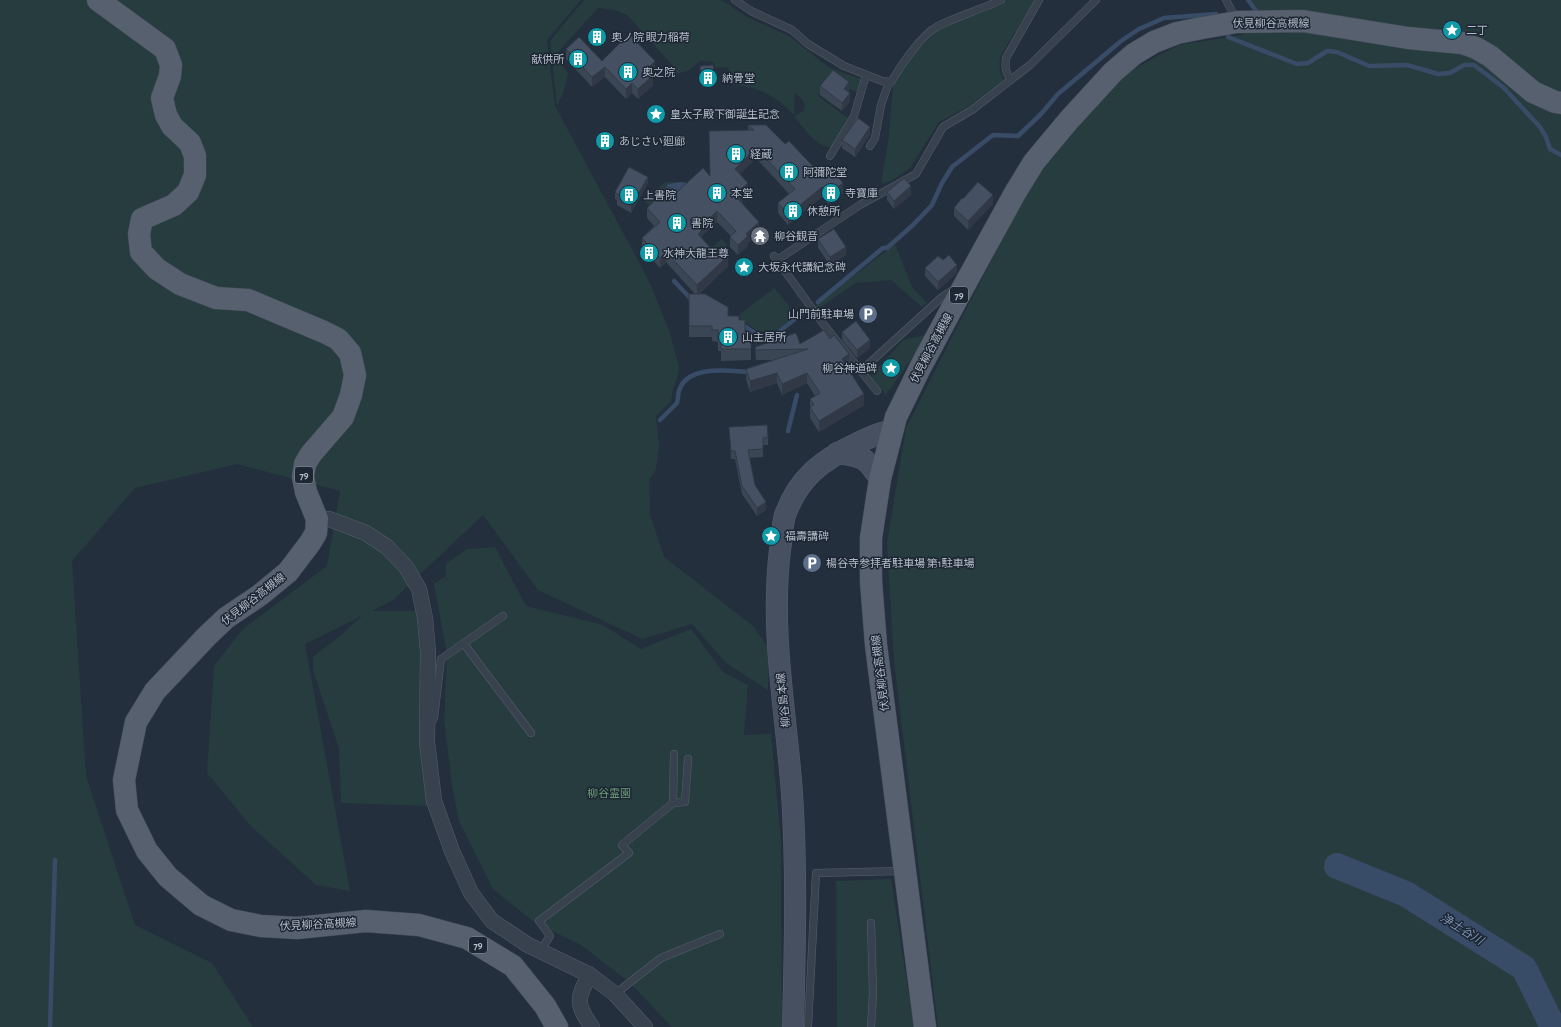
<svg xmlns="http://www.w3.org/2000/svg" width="1561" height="1027" viewBox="0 0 1561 1027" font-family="'Alegreya Sans','Noto Sans JP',sans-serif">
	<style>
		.green { fill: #263c3f }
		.water { fill: #394c67 }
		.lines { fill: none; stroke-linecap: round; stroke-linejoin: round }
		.stream { stroke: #394c67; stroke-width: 4.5 }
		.river { stroke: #394c67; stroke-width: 26 }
		.lane-casing { stroke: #565f6c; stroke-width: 8 }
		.street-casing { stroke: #565f6c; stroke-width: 16 }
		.secondary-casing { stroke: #565f6c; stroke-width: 22 }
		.primary-casing { stroke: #414a57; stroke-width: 23 }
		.lane { stroke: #38414e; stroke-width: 7 }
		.street { stroke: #38414e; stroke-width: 15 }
		.secondary { stroke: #465061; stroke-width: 21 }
		.primary { stroke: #56606e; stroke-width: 22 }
		.wall { fill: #3b4654 }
		.shaded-wall { fill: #303945 }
		.building { fill: #455162; stroke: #303945 }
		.labels { text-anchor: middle; stroke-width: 3; stroke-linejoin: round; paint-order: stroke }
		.shield { fill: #1d2633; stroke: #878f9c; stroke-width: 1 }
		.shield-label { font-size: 10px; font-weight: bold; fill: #b4bcc9 }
		.street-label { font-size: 11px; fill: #b4bcc9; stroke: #1d2633 }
		.poi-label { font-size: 11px; fill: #b4bcc9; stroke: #1d2633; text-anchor: start }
		.park-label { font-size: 11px; fill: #6b9a76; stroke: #1d2633 }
		.water-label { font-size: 12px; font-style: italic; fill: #7c92b1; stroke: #1d2633 }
	</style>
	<rect width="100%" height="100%" fill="#242f3e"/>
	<g class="green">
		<polygon points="0,0 581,0 547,40 555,106 649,281 670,333 679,367 677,379 673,389 671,401 656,416 659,446 656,469 649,480 650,515 664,557 753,626 769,649 768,690 726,663 692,624 642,639 538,590 483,515 393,600 371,611 417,611 426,657 429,806 341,803 339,748 313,670 313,657 341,635 363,615 305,644 350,891 316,885 250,825 207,773 214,666 243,629 327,566 340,491 237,464 135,488 72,561 86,776 135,925 212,963 253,1027 0,1027"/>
		<path d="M584,0H718L723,1L747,17L789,36L828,67L863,80L858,92L851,90L832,76L818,96L848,118L832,147C818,149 802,126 794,116L804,111C806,102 802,98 795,93L794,108L795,113L793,114C777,96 757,86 732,85L728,67L716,68L713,62L700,61L689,70L677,74L672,65L627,15L614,10L598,8L559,51L560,63L568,73L564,91L557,106L550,41Z"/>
		<path d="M1007,0H1035L1001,55C998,65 1000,71 1004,80L969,106L939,122L910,168L891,181L881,184L889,136L893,84L907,60L938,30L956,21L982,13Z"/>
		<polygon points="1247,0 1561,0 1561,1027 938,1027 894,661 887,543 906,428 957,327 1032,182 1042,166 1120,76 1179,45 1242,35 1257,24 1258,11"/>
		<polygon points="665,182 680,182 687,189 652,208 645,202 645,200"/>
		<polygon points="722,239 728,246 717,256 711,248"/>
		<polygon points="895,244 912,287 927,303 922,307 891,280 855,283 818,309 815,306"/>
		<polygon points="774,288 789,306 789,308 794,316 773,333 757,331 740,318 740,314"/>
		<polygon points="925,335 916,352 886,395 870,377 903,340"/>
		<polygon points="495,547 526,606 603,625 641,649 691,629 723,672 748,685 744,735 771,734 781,841 782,1027 672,1027 629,982 581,945 534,922 493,889 459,821 452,785 444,720 447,654 434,584 446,576 446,564 467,549"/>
		<polygon points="891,879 914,1027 837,1027 836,881"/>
	</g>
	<path class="water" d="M681,182L689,183L677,192H672L660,202L650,194C660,195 664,193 668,184Z"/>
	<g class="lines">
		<g class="stream">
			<polyline points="1248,0 1256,11"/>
			<polyline points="1228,37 1297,64 1308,63 1327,51 1337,52 1369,66 1407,65 1438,74 1450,73 1464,65 1474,65 1503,87 1540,127 1546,137 1550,149 1561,155"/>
			<polyline points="674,281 693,301"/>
			<polyline points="818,302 883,248 887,248 914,224 932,205 942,183 952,167 993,135 1018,136 1041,114 1058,94 1121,41 1139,29 1164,18 1216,14"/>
			<polyline points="741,324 767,341 805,311"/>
			<path d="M660,420L677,403C678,399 678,394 679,391C687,364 729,371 750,372"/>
			<polyline points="788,431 797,395"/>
			<polyline points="50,1027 55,860"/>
		</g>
		<polyline class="river" points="1337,866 1406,894 1524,968 1553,1027"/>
		<g class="lane-casing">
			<g id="lane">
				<path d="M735,0L751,11L792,30L808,44L844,66L882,81L891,82C901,65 921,35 938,26C958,16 980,10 1001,0"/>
				<polyline points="1226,0 1236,19"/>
				<path d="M1011,80C1005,72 1005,67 1006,58L1039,0"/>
				<polyline points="870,146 875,138 881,105 889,82"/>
				<polyline points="830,156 854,116 866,75"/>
				<polyline points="774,256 824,325 877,391"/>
				<polyline points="777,260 860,205 916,174 943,127 972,110 1030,65 1096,0"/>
				<polyline points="863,369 942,297 955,289"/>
				<polyline points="464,644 531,733"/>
				<polyline points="433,720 434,718 441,659 503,616"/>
				<polyline points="673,803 685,802 688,759"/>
				<polyline points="540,951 550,936 539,921 629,853 622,845 673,803 674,754"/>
				<polyline points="615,994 661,958 720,934"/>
				<polyline points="808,1027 816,873 902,871"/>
				<polyline points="871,1027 873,994 871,923"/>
			</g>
		</g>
		<g class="street-casing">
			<g id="street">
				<polyline points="317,519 329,519 366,533 387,547 406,567 419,589 425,618 428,652 427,742 434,801 452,851 471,893 492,921 528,945 590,975 615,994 645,1027"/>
				<path d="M590,975C576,998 576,1005 592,1027"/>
			</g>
		</g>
		<g class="secondary-casing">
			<g id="secondary">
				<path d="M837,453C863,457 865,456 880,479"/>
				<path d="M793,1027C795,949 797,871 792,793C786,712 770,632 780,550C782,539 782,525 785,515C799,477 822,460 858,443C869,438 879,432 891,431"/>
			</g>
		</g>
		<g class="primary-casing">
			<g id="primary">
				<polyline points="98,0 165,49 171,65 170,76 162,98 166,115 172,126 190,143 195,156 195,175 188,192 174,205 142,219 139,234 141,252 157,269 180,284 216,298 248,300 324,332 338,339 350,353 355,375 351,395 343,417 311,454 305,464 303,477 306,492 317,519 316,533 310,543 288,572 260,595 226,618 207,636 155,691 136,722 124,780 127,810 147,851 168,877 201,905 231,920 261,926 297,928 366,921 419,925 467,938 513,966 545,1006 557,1027"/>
				<polyline points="925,1027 876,645 871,581 871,538 880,479 896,417 921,366 965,284 1015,193 1034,162 1069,120 1113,72 1134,54 1154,42 1177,33 1202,28 1237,22 1303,21 1408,38 1462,43 1476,48 1490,56 1533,92 1555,102 1561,103"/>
			</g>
		</g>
		<use href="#lane" class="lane"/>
		<use href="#street" class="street"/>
		<use href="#secondary" class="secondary"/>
		<use href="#primary" class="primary"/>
	</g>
	<g class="wall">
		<polygon points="566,49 602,61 655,71 652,74 653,85 638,99 632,93 626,99 605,77 592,87 566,59"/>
		<polygon points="700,66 715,81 715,85 702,87"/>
		<polygon points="820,86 849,90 848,92 850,101 842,111 820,95"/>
		<polygon points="748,125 785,144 825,179 843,193 829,205 822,197 788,225 778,213 778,203 789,194 756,158 740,174 748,193 743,198 743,204 759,232 748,243 748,246 738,255 730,247 730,237 731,236 717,222 702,236 702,239 728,266 699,294 728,316 739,320 745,332 751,332 751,360 721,361 721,351 718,351 718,342 712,341 712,337 689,337 689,294 695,294 666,262 660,268 642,248 642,238 654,226 647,218 647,208 710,176 748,131"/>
		<polygon points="870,135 855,157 842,148 842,140"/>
		<polygon points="648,183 631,213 617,205 617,200 615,199 615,192"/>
		<polygon points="887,192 911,195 894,209 887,200"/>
		<polygon points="963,199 993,204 968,230 954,216 954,208"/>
		<polygon points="818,239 846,255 830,265 818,248"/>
		<polygon points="943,260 957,273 938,290 925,276 925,268"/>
		<polygon points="842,332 870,348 857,358 842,340"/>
		<polygon points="830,339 849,364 847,366 864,405 819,432 810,418 810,399 815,396 807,383 782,395 777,383 750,392 746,379 746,369 773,360 756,360 755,347 800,344"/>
		<polygon points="729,427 768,437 768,445 763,445 763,457 749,458 755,485 766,510 757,516 742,494 735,459 731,459"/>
	</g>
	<g class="shaded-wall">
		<polygon points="655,61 655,71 647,79 647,69"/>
		<polygon points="605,67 605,77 592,87 592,77"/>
		<polygon points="653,75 653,85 638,99 638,89"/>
		<polygon points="849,82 849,90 844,97 844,89"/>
		<polygon points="632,83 632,93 626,99 626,89"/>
		<polygon points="850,93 850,101 842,111 842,103"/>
		<polygon points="870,127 870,135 855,157 855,149"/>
		<polygon points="756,148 756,158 735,179 735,169"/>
		<polygon points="648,177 648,183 631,213 631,206"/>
		<polygon points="748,183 748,193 743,198 743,205 738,209 739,191"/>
		<polygon points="843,183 843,193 829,205 829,195"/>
		<polygon points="911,186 911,195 894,209 894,201"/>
		<polygon points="822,187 822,197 788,225 788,215"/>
		<polygon points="993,195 993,204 968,230 968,221"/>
		<polygon points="717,211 717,222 702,236 702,241 698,234 700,228"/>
		<polygon points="759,222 759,232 748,243 748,246 738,255 738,245 746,234"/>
		<polygon points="846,247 846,255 830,265 830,257"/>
		<polygon points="666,252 666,262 660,268 660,258"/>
		<polygon points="728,256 728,266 697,295 697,285"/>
		<polygon points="957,265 957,273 938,290 938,282"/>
		<polygon points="870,340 870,348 857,358 857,350"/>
		<polygon points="849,354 849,364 842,370 842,359"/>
		<polygon points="777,373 777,383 750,392 750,381"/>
		<polygon points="807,373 807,383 782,395 782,384"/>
		<polygon points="864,394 864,405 819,432 819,421"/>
		<polygon points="766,502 766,510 757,516 757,508"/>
	</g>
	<g class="building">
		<polygon points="629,34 655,61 647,69 653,75 638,89 632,83 626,89 605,67 592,77 566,49 579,37 602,61"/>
		<polygon points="713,65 715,81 702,82 700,66"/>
		<polygon points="833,70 849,82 844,89 850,93 842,103 820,86"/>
		<polygon points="858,118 870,127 855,149 842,140"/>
		<polygon points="748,125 766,125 785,144 789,141 825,179 833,171 843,183 829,195 822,187 788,215 778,203 795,189 756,148 735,169 748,183 739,191 743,195 738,199 759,222 746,234 748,236 738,245 730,237 736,231 717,211 700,228 702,230 698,234 715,253 721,248 728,256 697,285 666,252 660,258 642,238 660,222 647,208 669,187 675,194 703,168 710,176 709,131 754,130"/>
		<polygon points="629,167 648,177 631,206 617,198 619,195 615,192"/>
		<polygon points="904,178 911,186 894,201 887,192"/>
		<polygon points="978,182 993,195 968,221 954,208 962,198 963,199"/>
		<polygon points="834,229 846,247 830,257 818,239"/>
		<polygon points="949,255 957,265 938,282 925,268 938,256 943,260"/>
		<polygon points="689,294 705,294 728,307 728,316 739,316 739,320 745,320 745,332 751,332 751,349 721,349 721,340 718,339 718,330 712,330 712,326 689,326"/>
		<polygon points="856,321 870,340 857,350 842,332"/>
		<polygon points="824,330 830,339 834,335 849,354 842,359 864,394 819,421 810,407 814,405 810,399 820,393 807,373 782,384 777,373 750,381 746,369 808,349 756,350 755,347 796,333 800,344"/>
		<polygon points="767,425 768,437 763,438 763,449 748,450 755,485 766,502 757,508 742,486 735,451 731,451 729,427"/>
	</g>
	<defs>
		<g id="sight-disc" transform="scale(1)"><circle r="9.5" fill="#0f9aa8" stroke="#1d2633"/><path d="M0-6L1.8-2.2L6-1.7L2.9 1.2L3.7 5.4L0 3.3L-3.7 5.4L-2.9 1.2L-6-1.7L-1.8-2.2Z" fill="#fff"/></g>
		<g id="building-disc" transform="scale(1)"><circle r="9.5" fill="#0f9aa8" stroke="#1d2633"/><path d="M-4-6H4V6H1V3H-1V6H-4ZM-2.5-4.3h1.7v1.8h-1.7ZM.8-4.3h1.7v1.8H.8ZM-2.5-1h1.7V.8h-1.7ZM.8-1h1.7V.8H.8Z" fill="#fff"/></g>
		<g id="temple-disc" transform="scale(1)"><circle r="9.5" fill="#6b7280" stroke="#1d2633"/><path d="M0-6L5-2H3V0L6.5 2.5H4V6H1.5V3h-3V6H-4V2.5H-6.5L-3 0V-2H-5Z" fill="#fff"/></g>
		<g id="parking-disc" transform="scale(1)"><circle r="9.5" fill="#5c6f8a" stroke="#1d2633"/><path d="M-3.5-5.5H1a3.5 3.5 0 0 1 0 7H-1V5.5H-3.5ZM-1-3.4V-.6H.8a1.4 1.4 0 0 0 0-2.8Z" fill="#fff"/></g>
	</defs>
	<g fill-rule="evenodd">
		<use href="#sight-disc" x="1452" y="30"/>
		<use href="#building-disc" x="597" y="37"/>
		<use href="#building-disc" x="578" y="59"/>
		<use href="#building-disc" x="628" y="72"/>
		<use href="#building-disc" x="708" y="78"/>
		<use href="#sight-disc" x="656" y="114"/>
		<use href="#building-disc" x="605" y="141"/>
		<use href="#building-disc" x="736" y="154"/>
		<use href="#building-disc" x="789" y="172"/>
		<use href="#building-disc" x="717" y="193"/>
		<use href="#building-disc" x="831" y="193"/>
		<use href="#building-disc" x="629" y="195"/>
		<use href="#building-disc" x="793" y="211"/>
		<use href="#building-disc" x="677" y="223"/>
		<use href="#temple-disc" x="760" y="236"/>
		<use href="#building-disc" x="649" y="253"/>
		<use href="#sight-disc" x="744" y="267"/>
		<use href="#parking-disc" x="868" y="314"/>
		<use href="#building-disc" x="728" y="337"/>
		<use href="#sight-disc" x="891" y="368"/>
		<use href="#sight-disc" x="771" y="536"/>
		<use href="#parking-disc" x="812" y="563"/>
	</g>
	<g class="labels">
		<g class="shield">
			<rect x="950" y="287" width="18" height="16" rx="3"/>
			<rect x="295" y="467" width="18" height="16" rx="3"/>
			<rect x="469" y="937" width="18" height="16" rx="3"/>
		</g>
		<g class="shield-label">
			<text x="959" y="299">79</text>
			<text x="304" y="479">79</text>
			<text x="478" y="949">79</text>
		</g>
		<g class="street-label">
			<text x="1271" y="27">伏見柳谷高槻線</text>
			<text transform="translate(931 348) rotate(-62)" y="4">伏見柳谷高槻線</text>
			<text transform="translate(253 599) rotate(-38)" y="4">伏見柳谷高槻線</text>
			<text transform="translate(880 673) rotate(-97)" y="4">伏見柳谷高槻線</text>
			<text transform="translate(783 700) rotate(-96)" y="4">柳谷島本線</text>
			<text transform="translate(318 924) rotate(-3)" y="4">伏見柳谷高槻線</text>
		</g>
		<g class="poi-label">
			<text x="1466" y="34">二丁</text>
			<text x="611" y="41">奥ノ院 眼力稲荷</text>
			<text x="564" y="63" text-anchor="end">献供所</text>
			<text x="642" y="76">奥之院</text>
			<text x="722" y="82">納骨堂</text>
			<text x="670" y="118">皇太子殿下御誕生記念</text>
			<text x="619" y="145">あじさい廻廊</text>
			<text x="750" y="158">経蔵</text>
			<text x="803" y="176">阿彌陀堂</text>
			<text x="731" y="197">本堂</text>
			<text x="845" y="197">寺寶庫</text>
			<text x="643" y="199">上書院</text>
			<text x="807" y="215">休憩所</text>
			<text x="691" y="227">書院</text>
			<text x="774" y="240">柳谷観音</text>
			<text x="663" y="257">水神大龍王尊</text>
			<text x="758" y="271">大坂永代講紀念碑</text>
			<text x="854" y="318" text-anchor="end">山門前駐車場</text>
			<text x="742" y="341">山主居所</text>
			<text x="877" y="372" text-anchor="end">柳谷神道碑</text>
			<text x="785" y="540">福壽講碑</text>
			<text x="826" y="567">楊谷寺参拝者駐車場 第1駐車場</text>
		</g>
		<g class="park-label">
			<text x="609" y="797">柳谷霊園</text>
		</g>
		<g class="water-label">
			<text transform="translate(1462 929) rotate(32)" y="4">浄土谷川</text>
		</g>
	</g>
</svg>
